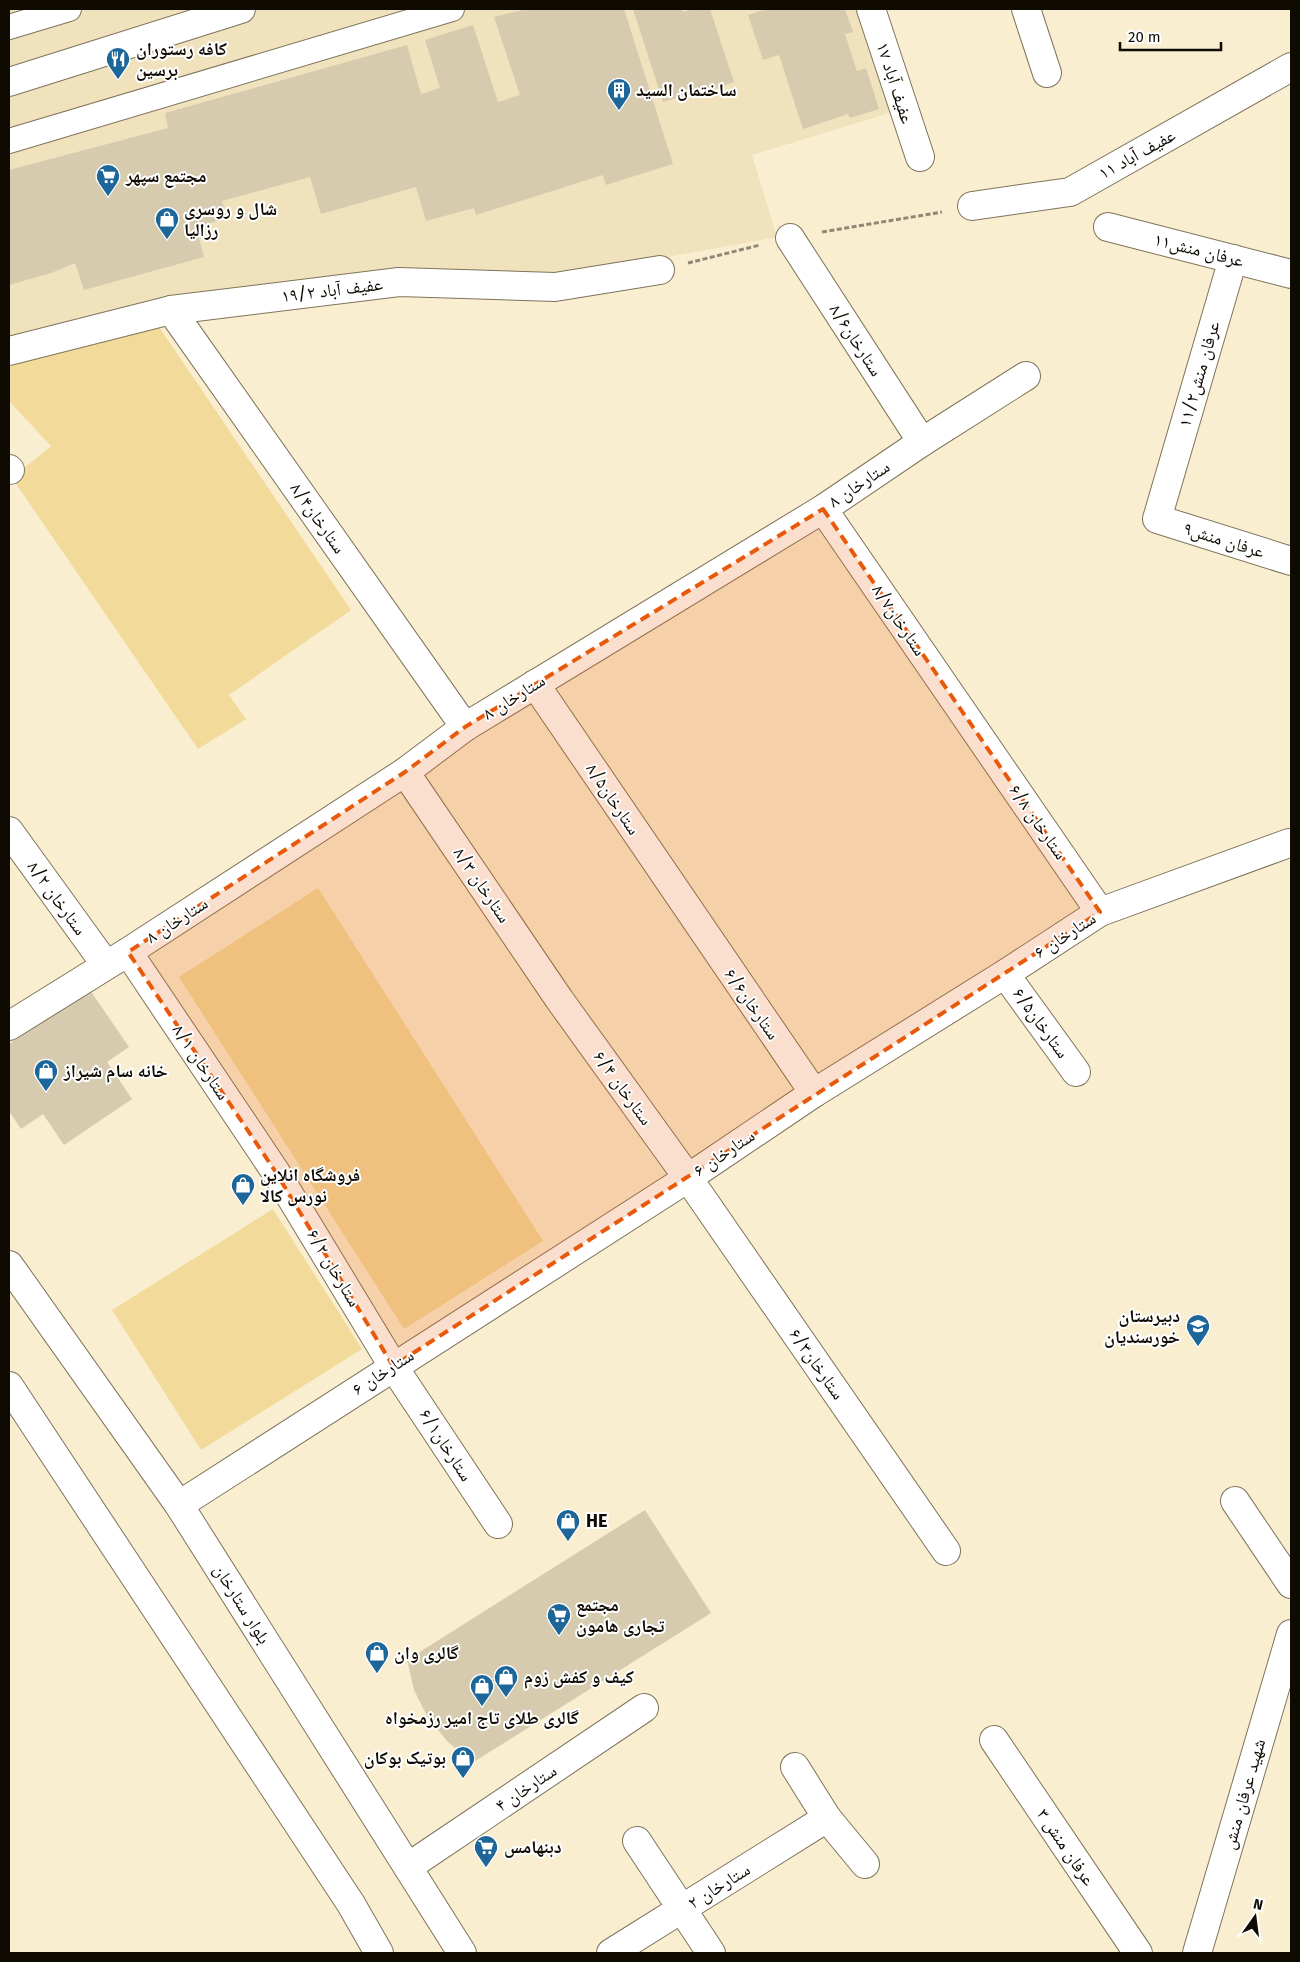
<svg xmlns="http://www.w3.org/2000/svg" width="1300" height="1962" viewBox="0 0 1300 1962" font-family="'Fira Sans','Noto Naskh Arabic',sans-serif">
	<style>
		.built { fill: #f0e2bd }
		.green { fill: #f2da9b }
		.building { fill: #d6cbae }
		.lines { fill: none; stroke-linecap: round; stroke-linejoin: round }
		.pedestrian-casing { stroke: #7e745a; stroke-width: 26 }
		.minor-casing { stroke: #7e745a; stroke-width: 30 }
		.tertiary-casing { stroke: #7e745a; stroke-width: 30 }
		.secondary-casing { stroke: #7e745a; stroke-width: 30 }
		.path { stroke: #908874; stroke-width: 3; stroke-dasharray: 5 2.5; stroke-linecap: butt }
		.pedestrian { stroke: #fff; stroke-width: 24 }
		.minor { stroke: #fff; stroke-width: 28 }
		.tertiary { stroke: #fff; stroke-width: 28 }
		.secondary { stroke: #fff; stroke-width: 28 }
		.marked { fill: #e8590c; fill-opacity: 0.2; stroke: #e8590c; stroke-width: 4; stroke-dasharray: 10 6; stroke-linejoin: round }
		.labels { text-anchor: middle; stroke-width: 4; stroke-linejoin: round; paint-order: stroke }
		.poi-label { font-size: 18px; font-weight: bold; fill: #0f0b03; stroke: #fff; text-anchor: start }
		.street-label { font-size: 18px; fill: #0f0b03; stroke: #fff }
	</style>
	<rect width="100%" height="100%" fill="#faeed1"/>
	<polygon class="built" points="9,9 874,9 909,107 752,155 777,237 548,279 226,295 9,348"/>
	<g class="green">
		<polygon points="159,327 351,610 229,695 246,719 198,749 12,478 51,446 9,401 9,365"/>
		<polygon points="318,888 543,1241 404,1329 179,977"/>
		<polygon points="273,1209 362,1349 201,1450 112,1310"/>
	</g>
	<g class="building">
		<polygon points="527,9 624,9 673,164 606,185 603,175 476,215 474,208 426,221 416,187 321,214 310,177 222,201 227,218 196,227 204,257 84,290 75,263 51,273 9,285 9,170 168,128 165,113 407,45 421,94 440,88 425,40 473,25 498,102 520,95 494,17"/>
		<polygon points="633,9 682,9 683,12 692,9 710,9 734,82 703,93 702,90 663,102"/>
		<polygon points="766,9 845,9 853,32 845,34 857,71 866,68 879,109 850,118 848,114 803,129 779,55 763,60 748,15"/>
		<polygon points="90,990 129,1047 107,1062 132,1099 64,1145 43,1114 21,1129 9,1111 9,1044"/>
		<polygon points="645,1510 711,1613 472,1763 448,1742 428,1718 414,1690 407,1660"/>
	</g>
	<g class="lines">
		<g class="pedestrian-casing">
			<g id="pedestrian">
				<polyline points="9,27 69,9"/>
				<polyline points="9,141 452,9"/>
			</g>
		</g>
		<g class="minor-casing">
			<g id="minor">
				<polyline points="871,9 920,157"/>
				<polyline points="1026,9 1047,73"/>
				<polyline points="972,206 1070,192 1291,67"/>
				<polyline points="1108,227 1291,274"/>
				<polyline points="790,238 922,442"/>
				<polyline points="1233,259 1157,519 1291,561"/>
				<polyline points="171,310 465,727"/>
				<polyline points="9,351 171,310 399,282 555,287 660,270"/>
				<polyline points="9,469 10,470"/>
				<polyline points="823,509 1100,912"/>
				<polyline points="535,684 814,1093"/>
				<polyline points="405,772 559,999 688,1178 946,1551"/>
				<polyline points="9,831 106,965"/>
				<polyline points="128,952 275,1171 393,1366 498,1524"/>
				<polyline points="1005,974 1076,1072"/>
				<polyline points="9,1026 128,952 405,772 465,727 823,509 922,442 1026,376"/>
				<polyline points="1235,1501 1291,1584"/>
				<polyline points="179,1505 688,1178 814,1093 1005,974 1100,912 1289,843"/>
				<polyline points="994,1740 1138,1953"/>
				<polyline points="795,1767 827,1818 865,1864"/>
				<polyline points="637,1841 711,1953"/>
				<polyline points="408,1867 644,1708"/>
				<polyline points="611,1953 827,1818"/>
			</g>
		</g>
		<g class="tertiary-casing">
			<polyline id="tertiary" points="1197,1953 1291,1634"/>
		</g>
		<g class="secondary-casing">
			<g id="secondary">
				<polyline points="9,82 241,9"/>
				<polyline points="9,1265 179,1505 462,1953"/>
				<polyline points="9,1386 351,1904 379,1953"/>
			</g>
		</g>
		<g class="path">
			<polyline points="822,232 942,212"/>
			<polyline points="688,263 760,245"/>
		</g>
		<use href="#pedestrian" class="pedestrian"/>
		<use href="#minor" class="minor"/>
		<use href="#tertiary" class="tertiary"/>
		<use href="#secondary" class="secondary"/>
	</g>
	<path class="marked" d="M823,509L1100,912L393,1366L275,1171L128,952L405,772L465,727Z"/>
	<defs>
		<g id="restaurant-pin" transform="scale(1.25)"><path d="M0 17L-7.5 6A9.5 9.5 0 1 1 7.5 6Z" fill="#1c6699" stroke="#fff"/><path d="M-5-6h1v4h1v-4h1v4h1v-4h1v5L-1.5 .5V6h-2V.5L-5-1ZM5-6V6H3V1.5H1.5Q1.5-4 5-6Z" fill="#fff"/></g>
		<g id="building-pin" transform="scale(1.25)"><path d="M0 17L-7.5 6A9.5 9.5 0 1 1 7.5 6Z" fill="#1c6699" stroke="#fff"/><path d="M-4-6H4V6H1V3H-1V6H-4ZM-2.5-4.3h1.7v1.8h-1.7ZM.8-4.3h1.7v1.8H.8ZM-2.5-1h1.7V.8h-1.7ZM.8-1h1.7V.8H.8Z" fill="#fff"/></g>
		<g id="supermarket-pin" transform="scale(1.25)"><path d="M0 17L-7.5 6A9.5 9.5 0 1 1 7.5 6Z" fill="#1c6699" stroke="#fff"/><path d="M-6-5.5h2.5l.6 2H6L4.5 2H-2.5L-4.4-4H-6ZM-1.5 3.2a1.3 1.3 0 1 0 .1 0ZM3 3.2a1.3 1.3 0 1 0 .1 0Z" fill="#fff"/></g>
		<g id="shop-pin" transform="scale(1.25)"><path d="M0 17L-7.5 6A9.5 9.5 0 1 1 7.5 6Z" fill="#1c6699" stroke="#fff"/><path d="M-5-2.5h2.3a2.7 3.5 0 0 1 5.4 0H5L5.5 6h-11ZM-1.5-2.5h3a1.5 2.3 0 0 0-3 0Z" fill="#fff"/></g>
		<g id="school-pin" transform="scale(1.25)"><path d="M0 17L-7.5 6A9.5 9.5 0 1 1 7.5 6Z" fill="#1c6699" stroke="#fff"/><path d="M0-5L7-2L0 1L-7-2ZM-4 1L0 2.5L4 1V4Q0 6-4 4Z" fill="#fff"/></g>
	</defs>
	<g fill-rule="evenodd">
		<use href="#restaurant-pin" x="118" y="59"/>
		<use href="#building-pin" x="619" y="90"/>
		<use href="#supermarket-pin" x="108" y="176"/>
		<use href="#shop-pin" x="167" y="219"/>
		<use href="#shop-pin" x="46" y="1071"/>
		<use href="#shop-pin" x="243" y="1185"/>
		<use href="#school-pin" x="1198" y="1326"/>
		<use href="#shop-pin" x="568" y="1521"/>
		<use href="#supermarket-pin" x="559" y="1615"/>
		<use href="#shop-pin" x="377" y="1653"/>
		<use href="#shop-pin" x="506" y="1677"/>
		<use href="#shop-pin" x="482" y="1686"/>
		<use href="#shop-pin" x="463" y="1758"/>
		<use href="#supermarket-pin" x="486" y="1847"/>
	</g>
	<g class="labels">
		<g class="poi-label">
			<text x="136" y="55">کافه رستوران<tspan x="136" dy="21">برسین</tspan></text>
			<text x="636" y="96">ساختمان السید</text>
			<text x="126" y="182">مجتمع سپهر</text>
			<text x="184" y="215">شال و روسری<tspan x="184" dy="21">رزالیا</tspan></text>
			<text x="64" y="1077">خانه سام شیراز</text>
			<text x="260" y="1181">فروشگاه انلاین<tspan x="260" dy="21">نورس کالا</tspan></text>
			<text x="1180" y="1322" text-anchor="end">دبیرستان<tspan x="1180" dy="21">خورسندیان</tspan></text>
			<text x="586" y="1527">HE</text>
			<text x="576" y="1611">مجتمع<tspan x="576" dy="21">تجاری هامون</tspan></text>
			<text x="394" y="1659">گالری وان</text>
			<text x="524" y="1683">کیف و کفش زوم</text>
			<text x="482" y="1724" text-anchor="middle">گالری طلای تاج امیر رزمخواه</text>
			<text x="446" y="1764" text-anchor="end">بوتیک بوکان</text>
			<text x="504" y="1853">دبنهامس</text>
		</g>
		<g class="street-label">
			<text transform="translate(895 83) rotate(72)" y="6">عفیف آباد ۱۷</text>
			<text transform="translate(1137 154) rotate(-29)" y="6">عفیف آباد ۱۱</text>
			<text transform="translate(1199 250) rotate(14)" y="6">عرفان منش۱۱</text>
			<text transform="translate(332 290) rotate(-7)" y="6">عفیف آباد ۱۹/۲</text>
			<text transform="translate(856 340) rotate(57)" y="6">ستارخان۸/۶</text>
			<text transform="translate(1199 374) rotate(-74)" y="6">عرفان منش۱۱/۲</text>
			<text transform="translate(859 484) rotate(-34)" y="6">ستارخان ۸</text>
			<text transform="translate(318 518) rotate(55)" y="6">ستارخان۸/۴</text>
			<text transform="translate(1224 540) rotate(17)" y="6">عرفان منش۹</text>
			<text transform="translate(899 620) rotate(56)" y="6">ستارخان۸/۷</text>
			<text transform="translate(514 697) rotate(-32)" y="6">ستارخان ۸</text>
			<text transform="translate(613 799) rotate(56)" y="6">ستارخان۸/۵</text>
			<text transform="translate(1038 822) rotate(55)" y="6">ستارخان ۶/۸</text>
			<text transform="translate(482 885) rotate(56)" y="6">ستارخان ۸/۳</text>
			<text transform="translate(57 898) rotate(54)" y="6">ستارخان ۸/۲</text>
			<text transform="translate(177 920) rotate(-33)" y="6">ستارخان ۸</text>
			<text transform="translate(1065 935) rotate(-33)" y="6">ستارخان ۶</text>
			<text transform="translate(752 1004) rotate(55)" y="6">ستارخان۶/۶</text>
			<text transform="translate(1041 1023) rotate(54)" y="6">ستارخان۶/۵</text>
			<text transform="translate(201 1062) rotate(56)" y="6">ستارخان ۸/۱</text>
			<text transform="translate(623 1088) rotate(54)" y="6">ستارخان ۶/۴</text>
			<text transform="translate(724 1153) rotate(-34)" y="6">ستارخان ۶</text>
			<text transform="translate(334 1268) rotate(59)" y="6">ستارخان ۶/۲</text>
			<text transform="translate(817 1364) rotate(55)" y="6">ستارخان۶/۳</text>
			<text transform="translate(383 1372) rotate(-33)" y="6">ستارخان ۶</text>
			<text transform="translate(446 1445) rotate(57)" y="6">ستارخان۶/۱</text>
			<text transform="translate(242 1604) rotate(58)" y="6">بلوار ستارخان</text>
			<text transform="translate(526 1788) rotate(-34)" y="6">۴ ستارخان</text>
			<text transform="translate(1244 1794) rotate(-74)" y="6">شهید عرفان منش</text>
			<text transform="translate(1066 1847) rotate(56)" y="6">۳ عرفان منش</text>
			<text transform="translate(719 1886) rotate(-32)" y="6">۲ ستارخان</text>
		</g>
	</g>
	<rect width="1300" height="1962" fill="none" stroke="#0f0b03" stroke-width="20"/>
	<g transform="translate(1255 1917) rotate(14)" stroke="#ffffff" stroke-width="4" paint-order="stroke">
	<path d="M0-4L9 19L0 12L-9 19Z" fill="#0f0b03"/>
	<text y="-8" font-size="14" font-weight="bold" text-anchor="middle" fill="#0f0b03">N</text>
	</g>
	<path d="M1120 42v8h101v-8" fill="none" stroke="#0f0b03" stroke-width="2.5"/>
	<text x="1128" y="42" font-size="15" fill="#0f0b03" stroke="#ffffff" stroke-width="4" paint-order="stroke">20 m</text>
</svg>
